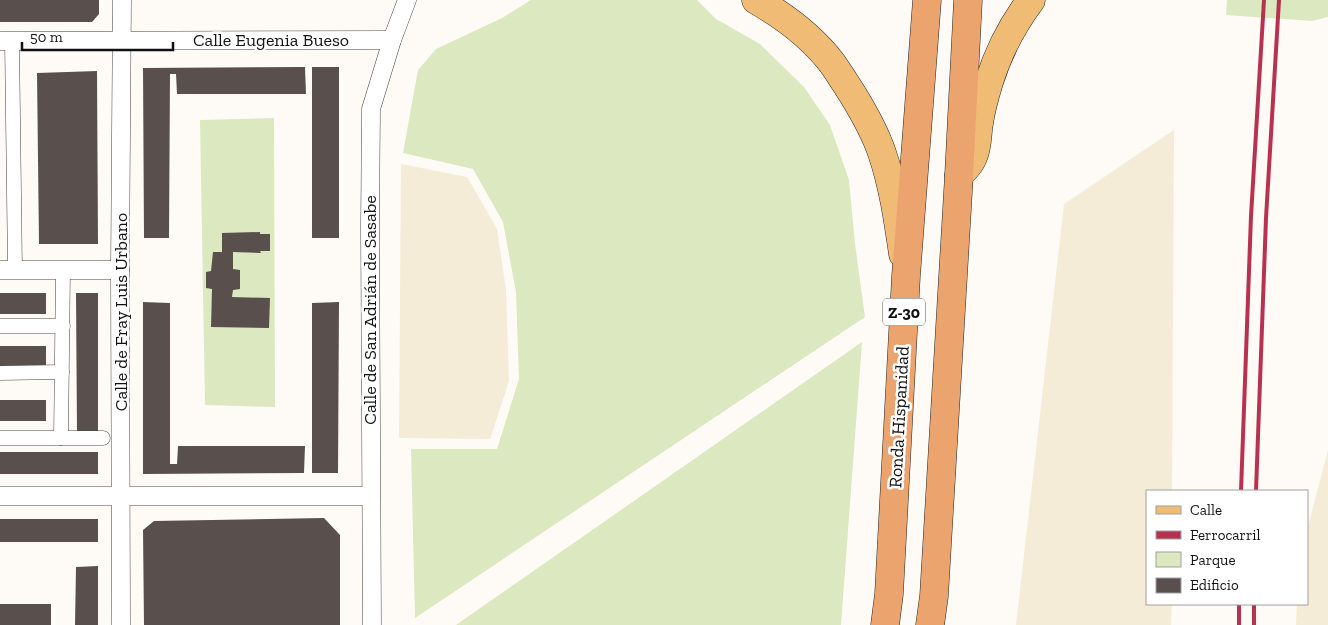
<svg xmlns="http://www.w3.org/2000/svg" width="1328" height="625" viewBox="0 0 1328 625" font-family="'Zilla Slab',serif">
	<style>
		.farmland { fill: #f4ecd6 }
		.green { fill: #dce8c0 }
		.building { fill: #59504e }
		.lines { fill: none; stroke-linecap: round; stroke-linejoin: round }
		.pedestrian-casing { stroke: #444; stroke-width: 15 }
		.minor-casing { stroke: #444; stroke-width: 19 }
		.primary-casing { stroke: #222; stroke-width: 29 }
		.trunk-casing { stroke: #222; stroke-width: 29 }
		.pedestrian { stroke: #fff; stroke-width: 14 }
		.minor { stroke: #fff; stroke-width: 18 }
		.primary { stroke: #efbb75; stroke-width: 28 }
		.trunk { stroke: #eca46e; stroke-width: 28 }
		.rail { stroke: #b93150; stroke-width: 4 }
		.labels { text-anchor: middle; stroke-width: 5; stroke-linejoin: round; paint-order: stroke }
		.shield { fill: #fff; stroke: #585858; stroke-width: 1 }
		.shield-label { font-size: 16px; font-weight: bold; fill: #111 }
		.street-label { font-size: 18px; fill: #111; stroke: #fff }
	</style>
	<rect width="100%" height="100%" fill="#fefbf6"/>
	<g class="farmland">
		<polygon points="1174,130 1172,491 1147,491 1147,604 1172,604 1171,625 1016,625 1064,204"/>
		<polygon points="401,164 467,177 497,229 506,290 509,381 490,439 399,438"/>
		<polygon points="1328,450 1328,625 1296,625 1297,604 1307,604 1307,530"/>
	</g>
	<g class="green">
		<polygon points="531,0 697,0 716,19 760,44 804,87 830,125 849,180 855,244 865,317 415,618 411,449 497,449 519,379 516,292 503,222 473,169 403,153 418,70 436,49 502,18"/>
		<polygon points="1227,0 1328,0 1328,17 1312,21 1226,15"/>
		<polygon points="274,118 275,407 205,405 200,120"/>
		<polygon points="862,342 841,625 456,625"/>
	</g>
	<g class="building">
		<polygon points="0,0 99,0 99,14 92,22 0,22"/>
		<polygon points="305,67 306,94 177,94 176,74 170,74 169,238 144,238 143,68"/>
		<rect x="312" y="67" width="27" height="171"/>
		<polygon points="97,71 98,244 39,244 37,73"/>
		<polygon points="260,232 260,234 270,234 270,251 260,251 261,253 233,252 233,269 240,270 240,289 233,290 232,297 270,298 269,328 211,327 212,289 206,288 206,272 211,271 213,252 222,252 222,233"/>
		<rect x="0" y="293" width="46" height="21"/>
		<polygon points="76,293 98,293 98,433 77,434"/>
		<polygon points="143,302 170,303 170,464 177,464 178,446 305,446 304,473 143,474"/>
		<polygon points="339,302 338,473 312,473 312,303"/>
		<rect x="0" y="346" width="46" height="21"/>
		<rect x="0" y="400" width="46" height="21"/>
		<rect x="0" y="452" width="98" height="22"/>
		<polygon points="324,518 340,535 340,625 144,625 143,530 154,521"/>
		<rect x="0" y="519" width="98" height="23"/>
		<polygon points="98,566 98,625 75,625 76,567"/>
		<rect x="0" y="604" width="51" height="21"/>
	</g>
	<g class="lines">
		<g class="pedestrian-casing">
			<g id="pedestrian">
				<polyline points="12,41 15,270"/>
				<polyline points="0,326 63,326"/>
				<polyline points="0,373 62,372"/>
				<polyline points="0,438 103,438"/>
				<polyline points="61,438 63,270"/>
			</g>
		</g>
		<g class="minor-casing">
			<g id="minor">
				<polyline points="0,41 392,40"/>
				<polyline points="0,270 120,270"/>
				<polyline points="0,496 371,496"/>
				<polyline points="121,625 120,270 122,0"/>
				<polyline points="372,625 370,226 371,109 392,40 407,0"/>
			</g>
		</g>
		<g class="primary-casing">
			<g id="primary">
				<path d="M756,0C784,16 812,37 832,63C839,73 846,84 853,95C864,113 875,132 882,153C893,185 898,220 903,254"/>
				<path d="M959,175C965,169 970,165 973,157C978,147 977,134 979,123C981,109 985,95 989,82C998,53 1013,24 1031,0"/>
			</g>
		</g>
		<g class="trunk-casing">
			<g id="trunk">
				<polyline points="885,625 889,594 906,276 927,0"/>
				<polyline points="930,625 934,596 959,175 968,0"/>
			</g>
		</g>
		<use href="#pedestrian" class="pedestrian"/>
		<use href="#minor" class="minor"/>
		<use href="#primary" class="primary"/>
		<use href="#trunk" class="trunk"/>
		<g class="rail">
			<polyline points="1241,491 1251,216 1264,0"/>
			<polyline points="1256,491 1266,218 1279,0"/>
			<polyline points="1239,625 1239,604"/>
			<polyline points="1254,625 1254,604"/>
		</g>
	</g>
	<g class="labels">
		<rect class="shield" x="883" y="298.5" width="42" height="27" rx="4"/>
		<g class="shield-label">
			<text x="904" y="318">Z-30</text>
		</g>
		<g class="street-label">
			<text x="271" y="46">Calle Eugenia Bueso</text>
			<text transform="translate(370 310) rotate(-90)" y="6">Calle de San Adrián de Sasabe</text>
			<text transform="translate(121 312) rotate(-90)" y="6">Calle de Fray Luis Urbano</text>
			<text transform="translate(899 417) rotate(-87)" y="6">Ronda Hispanidad</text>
		</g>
	</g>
	<rect x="1146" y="490" width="162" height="115" fill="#ffffff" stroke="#a0a0a0"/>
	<rect x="1156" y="506" width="25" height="8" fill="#efbb75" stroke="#a0a0a0"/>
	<text x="1190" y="515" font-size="15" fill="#111111">Calle</text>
	<rect x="1156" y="531" width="25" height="8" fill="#b93150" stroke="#a0a0a0"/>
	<text x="1190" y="540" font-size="15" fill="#111111">Ferrocarril</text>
	<rect x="1156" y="552" width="25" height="15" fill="#dce8c0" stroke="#a0a0a0"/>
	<text x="1190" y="565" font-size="15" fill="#111111">Parque</text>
	<rect x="1156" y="578" width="25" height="15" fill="#59504e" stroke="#a0a0a0"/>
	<text x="1190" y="590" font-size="15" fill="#111111">Edificio</text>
	<path d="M22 42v8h151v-8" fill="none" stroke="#111111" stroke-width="2.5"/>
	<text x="30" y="42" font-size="15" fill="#111111" stroke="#ffffff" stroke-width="4" paint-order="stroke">50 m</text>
</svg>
